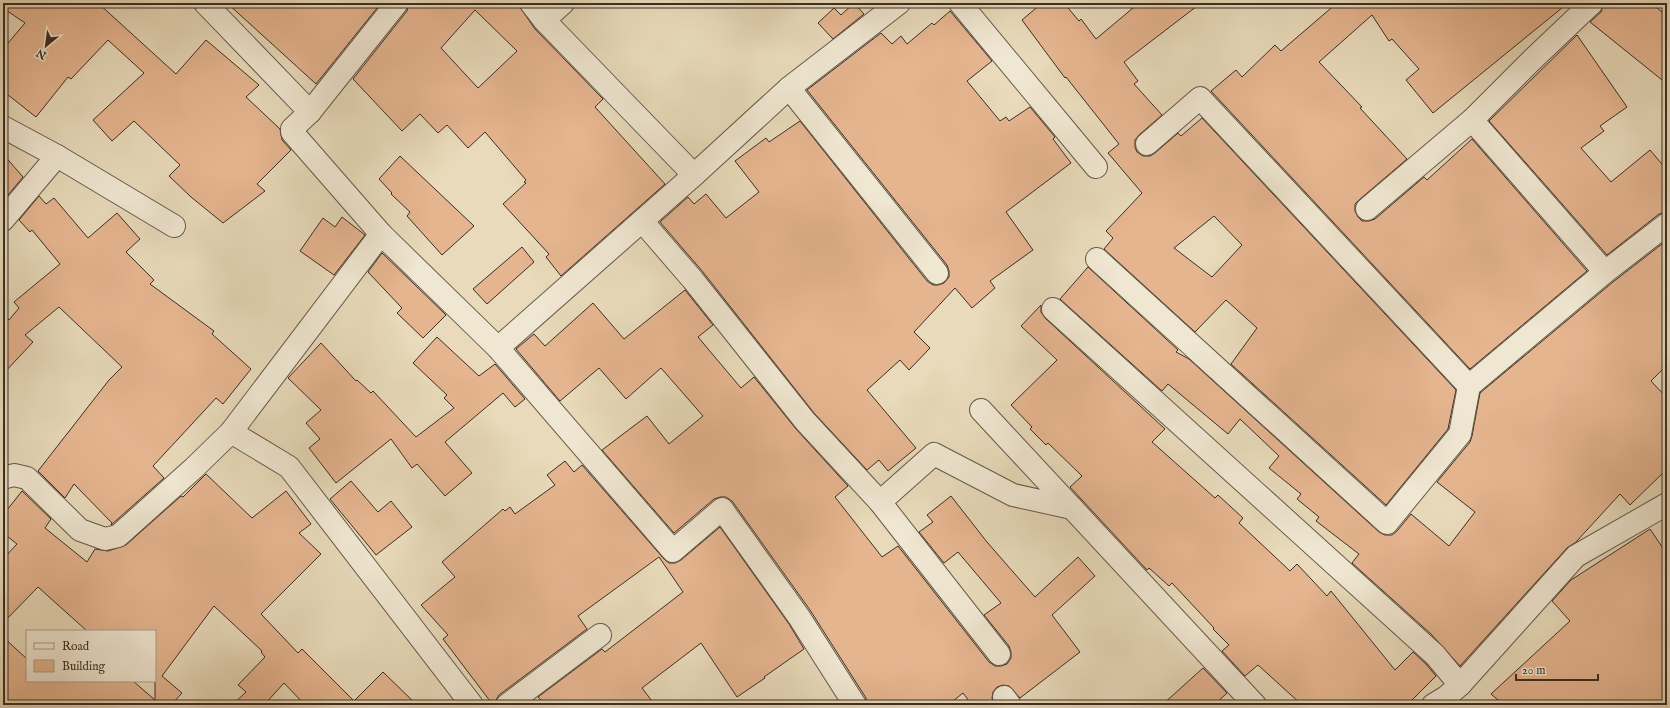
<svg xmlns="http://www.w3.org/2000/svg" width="1670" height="708" viewBox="0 0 1670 708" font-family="'IM FELL English',serif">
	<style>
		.building { fill: #e5b590; stroke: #3b2e25; fill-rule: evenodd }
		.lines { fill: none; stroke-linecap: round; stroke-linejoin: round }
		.street-casing { stroke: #66594a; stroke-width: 24 }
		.street { stroke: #f0e7d2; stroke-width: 22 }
	</style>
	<rect width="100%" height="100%" fill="#e8daba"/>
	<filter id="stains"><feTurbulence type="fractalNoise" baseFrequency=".005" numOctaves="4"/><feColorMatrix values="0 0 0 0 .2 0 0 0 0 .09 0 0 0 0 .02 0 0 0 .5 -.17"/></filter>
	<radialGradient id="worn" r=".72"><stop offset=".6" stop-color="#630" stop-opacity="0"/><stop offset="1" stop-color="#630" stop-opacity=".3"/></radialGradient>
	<g class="building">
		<polygon points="3,3 98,3 176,74 206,40 259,85 246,97 280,129 282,140 291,150 257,184 265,191 223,223 191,197 169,176 180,165 134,121 112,141 93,120 144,73 108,40 71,79 68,77 36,117 3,91 3,49 25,23 3,8"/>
		<polygon points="227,3 381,3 316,84"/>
		<path d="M409,3H517L535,29L603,99L595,107L665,184L561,276L546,257L549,254L503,204L526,183L524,182L526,180L485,132L468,148L447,125L438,133L420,114L402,131L353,79L407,11ZM475,10L517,51L478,88L441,48Z"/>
		<polygon points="854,3 864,14 833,39 818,23 834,8 841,15"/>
		<path d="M1042,3H1064L1079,21L1081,19L1096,39L1139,3H1201L1124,62L1138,81L1134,84L1162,115L1139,135L1135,140V147L1137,152L1143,156H1150L1155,153L1178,133L1181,136L1202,118L1456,390L1448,429L1386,505L1231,364L1257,328L1226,300L1195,332L1104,249L1113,238L1106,231L1142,193L1108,153L1119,144L1066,77L1065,78L1022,20ZM1214,216L1242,245L1212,277L1174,248Z"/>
		<polygon points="1337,3 1568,3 1433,113 1406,80 1419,69 1392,39 1389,41 1372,15 1319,62 1362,107 1360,108 1407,159 1359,200 1355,204 1355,211 1358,217 1362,221 1369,221 1375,219 1424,177 1427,180 1472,139 1587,271 1470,369 1211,91 1236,70 1242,77 1275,45 1281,51"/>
		<polygon points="1604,3 1651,3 1667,16 1667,84 1590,22 1601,12"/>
		<polygon points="950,11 992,61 967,81 1000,121 1006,117 1009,121 1030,107 1055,137 1053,139 1071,163 1006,212 1033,250 990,281 995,288 972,308 955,288 914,332 930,348 909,370 900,360 867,390 916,448 888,471 879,460 867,470 814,413 703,272 660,222 688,197 694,204 706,194 726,218 759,192 735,161 766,138 769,142 800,121 927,281 933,285 938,285 944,283 949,277 949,271 947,265 807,90 881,33 892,44 901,36 907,44 932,23 934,25"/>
		<polygon points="1577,35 1627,107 1600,126 1604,131 1581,148 1611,182 1650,150 1667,170 1667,212 1659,214 1607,255 1489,121"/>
		<polygon points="3,154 23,177 3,201"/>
		<polygon points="400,156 474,226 442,255 407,216 410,212 391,194 392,193 379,179"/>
		<polygon points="39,196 46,204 54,198 88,238 117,213 140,239 126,252 154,280 150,284 214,331 212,334 251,369 223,404 216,398 153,466 164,478 111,525 112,523 74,484 65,498 38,471 109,380 122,367 59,307 25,335 33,342 3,374 3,314 9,320 19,308 14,302 60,264 32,230 30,232 19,220"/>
		<polygon points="342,217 365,235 334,275 300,251 323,218 335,227"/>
		<polygon points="1667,240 1667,365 1651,381 1667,398 1667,469 1630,505 1620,494 1576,542 1567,548 1460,666 1431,634 1352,563 1359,554 1316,521 1319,517 1297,499 1301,494 1269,468 1279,456 1240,419 1228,434 1168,384 1162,391 1060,299 1088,267 1178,350 1176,352 1189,359 1379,532 1385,535 1392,535 1397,531 1411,514 1449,546 1475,512 1437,482 1470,442 1472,436 1480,393 1613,282"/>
		<polygon points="522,247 534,262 487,304 473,289"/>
		<polygon points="382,253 446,315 423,338 397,313 402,308 368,272"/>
		<polygon points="685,290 713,325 698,337 741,388 754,377 796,429 848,486 835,497 882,557 898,546 989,662 995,666 1001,666 1007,664 1011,658 1011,652 1009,646 984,615 1001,603 958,552 944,563 919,532 933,522 927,515 951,496 987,542 1035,597 1078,557 1095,576 1052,615 1080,652 1020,698 1009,686 1003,685 997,687 993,692 992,698 994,705 972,705 963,693 948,705 867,705 866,698 810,610 732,501 726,497 720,497 714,499 674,533 602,450 647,416 669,444 703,416 661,368 626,399 599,368 560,401 516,349 534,334 545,346 593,303 624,339"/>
		<polygon points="1041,305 1041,312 1045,318 1165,429 1152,442 1215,498 1218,495 1243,518 1239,523 1290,571 1297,564 1327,596 1331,591 1395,670 1413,652 1426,664 1436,676 1407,705 1302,705 1258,665 1245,676 1222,651 1229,645 1213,629 1214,628 1172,583 1169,586 1149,568 1147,570 1070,487 1082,476 1048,443 1046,445 1030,429 1032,427 1011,405 1057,360 1021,326"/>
		<polygon points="437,337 479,376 495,364 525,399 515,407 503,393 445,442 472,473 445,496 417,464 412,468 391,439 336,483 309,448 320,439 306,423 321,410 288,378 321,343 356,381 357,380 371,393 373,391 416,437 454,408 444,398 447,395 413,363"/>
		<polygon points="565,461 574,472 582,465 664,559 669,563 675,563 681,560 720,527 789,624 804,649 764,677 765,678 737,697 701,643 642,688 655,705 546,705 538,697 602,649 605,652 683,592 659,557 578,616 587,629 499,695 496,700 495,705 493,705 443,639 448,635 421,605 455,577 442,562 503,509 505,511 510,507 515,514 555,485 547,475"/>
		<polygon points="206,474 252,518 286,491 311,524 299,533 321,554 261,614 298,653 302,649 354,701 383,672 417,705 305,705 284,683 264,705 232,705 246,692 238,685 265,657 261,652 262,651 214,606 162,676 182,693 171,705 3,705 3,637 27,659 27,681 133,681 155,700 155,631 87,631 38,587 3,623 3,559 17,544 3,533 3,515 22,491 51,519 45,528 87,562 95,549 108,551 126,545 181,496 183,497"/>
		<polygon points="351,481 378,512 391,501 412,527 376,555 330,499"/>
		<polygon points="1650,529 1667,554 1667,705 1504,705 1491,694 1570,621 1552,601 1571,580"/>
		<polygon points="1203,668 1227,693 1214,705 1162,705"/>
	</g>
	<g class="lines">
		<g class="street-casing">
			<g id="street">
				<polyline points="205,3 310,112"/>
				<polyline points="531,3 544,20 694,175"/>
				<polyline points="960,3 1096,167"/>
				<polyline points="544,20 563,3"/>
				<polyline points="789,88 937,273"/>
				<polyline points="1472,120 1605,272"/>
				<polyline points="3,127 57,156 174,226"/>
				<polyline points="1147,144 1200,98 1469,386"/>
				<polyline points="1367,209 1472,120 1532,60 1592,3"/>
				<polyline points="3,220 57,156"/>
				<polyline points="642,221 693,280 805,421 880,502 999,654"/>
				<polyline points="381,234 498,348 673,551 722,509 799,617 855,705"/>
				<polyline points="1097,259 1387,523 1460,434 1469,386 1605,272 1667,224"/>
				<polyline points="1053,309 1435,655 1460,685"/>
				<polyline points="498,348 694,175 789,88 899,3"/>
				<polyline points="981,410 1255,705"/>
				<polyline points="231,432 289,467 472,705"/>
				<polyline points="3,478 14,475 27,478 80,530 105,539 118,536 194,468 231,432 381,234 292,132 292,129 310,112 397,3"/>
				<polyline points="880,502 934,454 1013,495 1072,508"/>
				<polyline points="1004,697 1010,705"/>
				<polyline points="507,705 600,635"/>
				<polyline points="1433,705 1446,697 1460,685 1576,556 1667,504"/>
			</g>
		</g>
		<use href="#street" class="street"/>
	</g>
	<rect width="1670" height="708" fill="none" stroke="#e8daba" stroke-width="16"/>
	<rect x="4" y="4" width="1662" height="700" fill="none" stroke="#3b2e25" stroke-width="2"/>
	<rect x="8" y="8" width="1654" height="692" fill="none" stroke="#3b2e25"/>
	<rect x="26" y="630" width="130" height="52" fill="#f0e7d2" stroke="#a89d8d"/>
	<rect x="34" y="643" width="20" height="6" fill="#f0e7d2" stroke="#a89d8d"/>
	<text x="62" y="650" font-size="12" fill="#3b2e25">Road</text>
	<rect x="34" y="660" width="20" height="12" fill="#e5b590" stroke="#a89d8d"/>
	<text x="62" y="670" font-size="12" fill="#3b2e25">Building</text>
	<g transform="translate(46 46) rotate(209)" stroke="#f0e7d2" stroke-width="3" paint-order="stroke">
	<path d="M0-3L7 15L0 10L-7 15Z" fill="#3b2e25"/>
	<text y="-6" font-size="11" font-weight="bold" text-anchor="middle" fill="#3b2e25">N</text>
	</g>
	<path d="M1516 674v6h82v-6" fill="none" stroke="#3b2e25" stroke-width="2"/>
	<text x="1522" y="674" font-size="12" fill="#3b2e25" stroke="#f0e7d2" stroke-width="3" paint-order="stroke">20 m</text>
	<rect width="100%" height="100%" filter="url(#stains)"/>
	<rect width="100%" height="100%" fill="url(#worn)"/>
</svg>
